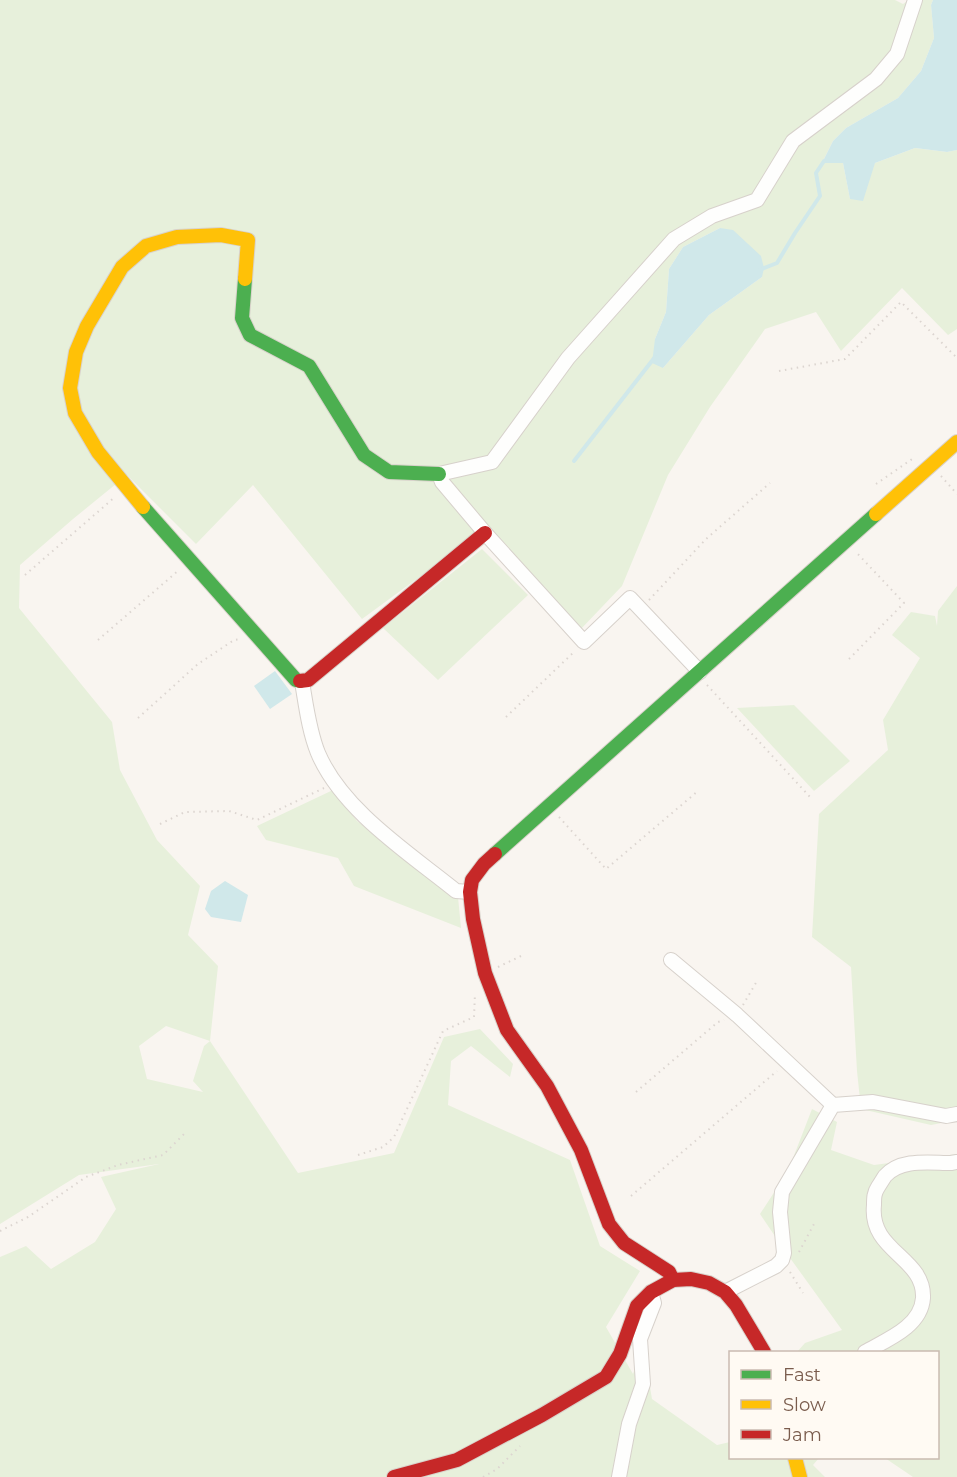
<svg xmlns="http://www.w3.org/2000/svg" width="957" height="1477" viewBox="0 0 957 1477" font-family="Montserrat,sans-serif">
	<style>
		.green { fill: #e7f0db; fill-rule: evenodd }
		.water { fill: #d0e8ea }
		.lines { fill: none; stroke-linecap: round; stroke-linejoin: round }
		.stream { stroke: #d0e8ea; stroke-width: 4 }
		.street-casing { stroke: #d7d1cb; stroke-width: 16 }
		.fast-casing { stroke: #d9d2cb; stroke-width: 16 }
		.slow-casing { stroke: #d9d2cb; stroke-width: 16 }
		.jam-casing { stroke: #d9d2cb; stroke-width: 16 }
		.path { stroke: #dcd5d0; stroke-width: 2; stroke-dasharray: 1.5 4.5; stroke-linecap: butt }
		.street { stroke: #fefefd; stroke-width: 14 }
		.fast { stroke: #4caf50; stroke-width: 14 }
		.slow { stroke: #ffc107; stroke-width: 14 }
		.jam { stroke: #c62828; stroke-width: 14 }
	</style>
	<rect width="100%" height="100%" fill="#f9f5f0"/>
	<g class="green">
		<path d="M0,0H895L903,4L909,0H933L931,5L934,38L921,71L898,98L846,128L833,141L822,163H843L850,199L875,163L915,148L947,152L957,150V329L948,335L902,288L841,351L816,312L765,329L710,407L668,475L622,586L580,630L494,533L478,534L362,619L253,485L196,544L127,475L73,519L20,565L19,608L112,722L120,770L157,840L200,886L188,935L218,966L210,1041L298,1173L394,1153L444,1037L480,1029L513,1064L510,1077L471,1046L451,1061L448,1105L570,1160L600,1246L640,1271L606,1327L633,1374L643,1346L652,1399L717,1445L730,1442V1458H819L813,1465L825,1477H0V1257L26,1246L51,1269L95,1242L116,1209L101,1177L159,1164L79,1175L0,1224ZM720,228L762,277L709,315L663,368L655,339L666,312L669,269L683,247ZM166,1026L210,1041L204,1046L193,1081L203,1092L147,1079L139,1046Z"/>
		<polygon points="482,549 528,595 438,680 383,628"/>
		<polygon points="957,586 957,1120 931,1125 861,1109 857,1071 851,967 812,937 819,814 888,750 883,720 920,658 892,635 911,612 935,616 937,626 938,611"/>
		<polygon points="794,705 850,761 814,791 737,708"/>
		<polygon points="333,790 357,821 458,897 461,928 354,886 338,858 266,840 257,826"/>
		<polygon points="812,1109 837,1122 831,1150 874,1165 957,1154 957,1477 913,1477 885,1458 938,1458 938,1352 797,1352 805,1343 842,1330 785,1251 760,1214 788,1171"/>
	</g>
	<g class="water">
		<polygon points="933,0 957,0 957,150 947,152 915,148 875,163 863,201 850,199 843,163 822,163 833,141 846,128 898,98 921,71 934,38 931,5"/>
		<polygon points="720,228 733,230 761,256 764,268 762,277 709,315 663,368 652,363 655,339 666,312 669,269 683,247"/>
		<polygon points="275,671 292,694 270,709 254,686"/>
		<polygon points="225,881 248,895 241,922 211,917 205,909 211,891"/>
	</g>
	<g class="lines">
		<g class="stream">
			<polyline points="759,270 777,263 795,233 820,196 816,173 824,161"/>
			<polyline points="574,461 655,357"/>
		</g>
		<g class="street-casing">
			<g id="street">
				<polyline points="700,672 630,598 584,642 485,533 442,482 439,474 492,462 568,358 674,239 712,216 757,200 793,141 876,79 897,54 915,0"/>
				<path d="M302,682C306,705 309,731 318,753C342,810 409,853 456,891L470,892"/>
				<polyline points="671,960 737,1015 833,1105"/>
				<polyline points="725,1292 776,1266 782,1260 784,1253 780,1212 782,1192 833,1105 873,1102 946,1116 957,1114"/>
				<path d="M865,1352C886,1340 921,1327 923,1298C925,1257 869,1252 874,1205C874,1198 874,1193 878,1187C880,1184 883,1179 885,1176C901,1158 930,1163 951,1163L957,1162"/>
				<polyline points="619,1477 629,1424 643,1384 640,1339 654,1303 651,1292"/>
			</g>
		</g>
		<g class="fast-casing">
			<g id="fast">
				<polyline points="245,279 242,318 250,335 309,366 364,455 389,472 439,474"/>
				<polyline points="143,507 296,680 300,681"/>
				<polyline points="495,854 876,514"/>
			</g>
		</g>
		<g class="slow-casing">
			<g id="slow">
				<polyline points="143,507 98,452 75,413 70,388 76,352 87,326 122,267 146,246 177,237 221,235 248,240 245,279"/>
				<polyline points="876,514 957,442"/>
				<polyline points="795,1458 800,1477"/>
			</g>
		</g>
		<g class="jam-casing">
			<g id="jam">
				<polyline points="300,681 308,680 485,533"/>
				<polyline points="495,854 484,864 472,880 470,892 473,919 485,973 507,1030 547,1086 581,1150 609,1224 624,1243 669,1272 673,1280"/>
				<polyline points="394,1477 457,1460 542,1415 606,1377 620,1354 637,1306 651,1292 673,1280 691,1279 709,1283 725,1292 736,1305 764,1352"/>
			</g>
		</g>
		<g class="path">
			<polyline points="779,371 845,359 901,302 957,358"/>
			<polyline points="941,476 957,494"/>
			<polyline points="876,484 915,457"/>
			<polyline points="25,575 115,497"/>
			<polyline points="649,600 706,539 770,483"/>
			<polyline points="98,640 179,570"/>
			<polyline points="849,659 904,603 856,552"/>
			<polyline points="707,685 810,797"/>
			<polyline points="506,717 575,651"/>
			<polyline points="138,718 198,664 234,640 241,639"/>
			<polyline points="559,817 606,869 698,791"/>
			<polyline points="160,824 185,812 229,811 257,820 324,788"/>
			<polyline points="498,967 521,956"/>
			<polyline points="743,1005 757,981"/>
			<polyline points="636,1092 718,1022 724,1020"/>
			<polyline points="358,1155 383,1147 394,1137 443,1031 474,1017 475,993"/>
			<polyline points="631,1196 777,1071"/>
			<polyline points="0,1231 28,1217 86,1177 118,1165 163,1155 187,1131"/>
			<polyline points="799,1252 814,1224"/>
			<polyline points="790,1272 803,1293"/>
			<polyline points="483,1477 497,1469 520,1446"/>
		</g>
		<use href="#street" class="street"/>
		<use href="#fast" class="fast"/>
		<use href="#slow" class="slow"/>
		<use href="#jam" class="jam"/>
	</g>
	<rect x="729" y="1351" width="210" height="108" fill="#fffaf3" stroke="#cabbb1" stroke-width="1.5"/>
	<rect x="741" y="1370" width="30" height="9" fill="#4caf50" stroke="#cabbb1" stroke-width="1.5"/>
	<text x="783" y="1381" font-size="18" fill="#7a5c4d">Fast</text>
	<rect x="741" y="1400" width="30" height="9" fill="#ffc107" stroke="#cabbb1" stroke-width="1.5"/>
	<text x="783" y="1411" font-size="18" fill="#7a5c4d">Slow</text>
	<rect x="741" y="1430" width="30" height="9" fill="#c62828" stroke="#cabbb1" stroke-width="1.5"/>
	<text x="783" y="1441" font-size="18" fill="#7a5c4d">Jam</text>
</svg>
